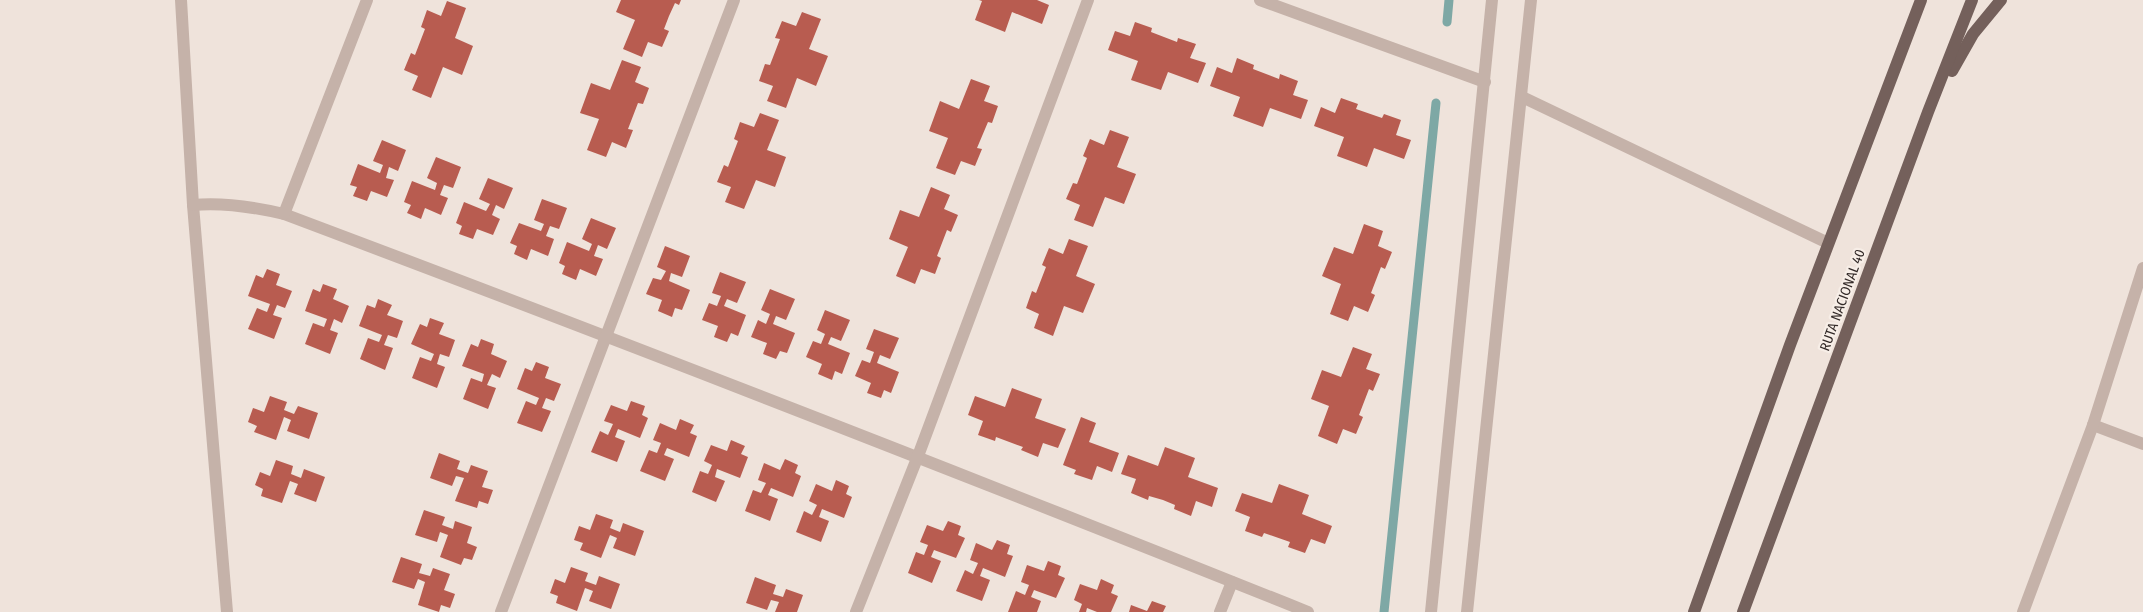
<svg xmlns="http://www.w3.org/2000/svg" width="2143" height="612" viewBox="0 0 2143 612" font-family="'Fira Sans Condensed',sans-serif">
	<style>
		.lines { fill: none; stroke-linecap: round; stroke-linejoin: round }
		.stream { stroke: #7ea8a5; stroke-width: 9 }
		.building { fill: #b85c50 }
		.street { stroke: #c5b2a9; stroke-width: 12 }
		.primary { stroke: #74605b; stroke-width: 12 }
		.labels { text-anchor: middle; stroke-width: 4.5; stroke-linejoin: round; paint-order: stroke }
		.street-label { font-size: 14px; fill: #332a28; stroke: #f7eee7 }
	</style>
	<rect width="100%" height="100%" fill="#efe3db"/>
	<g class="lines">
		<g class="stream">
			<polyline points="1447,22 1449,0"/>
			<polyline points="1384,612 1436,103"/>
		</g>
	</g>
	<g class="building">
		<polygon points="621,0 681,0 679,5 675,3 669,16 664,29 669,31 662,47 648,42 642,57 623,49 635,20 616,12"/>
		<polygon points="979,0 1037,0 1049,5 1042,24 1012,12 1005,32 975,20 982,1"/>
		<polygon points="447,1 466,8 455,38 473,46 462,75 443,67 431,98 412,90 418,76 404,70 411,53 415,55 425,29 421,27 427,10 441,16"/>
		<polygon points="802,12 821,19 809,49 828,56 816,86 797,78 786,108 767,101 773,86 759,81 765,64 770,65 780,39 775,38 782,21 796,26"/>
		<polygon points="1135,22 1152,28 1151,32 1177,42 1178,38 1196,44 1190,58 1206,63 1198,83 1168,72 1161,90 1131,80 1138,61 1108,50 1115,31 1130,36"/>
		<polygon points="1237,58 1254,65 1253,69 1279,79 1280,74 1298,81 1293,95 1308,100 1301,119 1270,108 1263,127 1233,116 1240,97 1210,86 1217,67 1232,73"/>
		<polygon points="622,60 641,67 635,82 649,88 643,104 638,103 628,129 633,130 626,148 612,142 606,157 587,150 599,119 580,113 591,83 610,90"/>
		<polygon points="971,79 990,86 984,101 998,106 992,123 988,122 977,148 982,149 975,166 961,161 955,175 936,168 948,138 929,131 940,101 959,109"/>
		<polygon points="1341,98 1358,104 1356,109 1382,118 1384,114 1401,120 1396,135 1411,140 1404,159 1374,148 1367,167 1337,156 1344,137 1314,126 1321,107 1335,113"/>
		<polygon points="760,113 779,120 767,150 786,157 775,187 756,180 744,209 725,202 731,187 717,182 724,165 728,167 738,141 734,139 740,122 754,127"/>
		<polygon points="1110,130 1129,137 1117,167 1136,174 1124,204 1105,197 1093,227 1074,220 1080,205 1066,199 1073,183 1077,184 1087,158 1083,156 1090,139 1104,145"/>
		<polygon points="382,140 406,150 398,171 389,167 386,178 394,180 387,197 371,191 367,201 353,196 357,187 350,185 358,164 380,173 383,165 373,161"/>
		<polygon points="436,157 461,167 453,188 444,185 440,195 448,198 441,215 425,208 421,219 407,213 411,205 404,202 412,181 435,190 437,183 427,178"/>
		<polygon points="488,178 513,188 504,209 496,205 492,215 500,219 493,235 477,229 473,239 459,234 462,226 456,223 464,202 486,211 490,204 479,199"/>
		<polygon points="931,187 950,195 944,209 958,215 951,232 947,230 937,256 941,258 935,274 921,269 915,284 896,276 908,247 889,239 900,210 919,217"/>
		<polygon points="542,199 567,208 559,229 550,226 546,236 554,239 548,256 531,249 527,260 514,254 517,246 510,243 519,223 541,231 544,224 534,220"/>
		<polygon points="591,218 616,228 607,249 598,245 594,256 603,259 596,276 580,269 576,280 562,274 565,266 559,263 567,242 589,251 592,244 582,239"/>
		<polygon points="1364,224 1383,231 1378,246 1392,252 1385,269 1381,267 1371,293 1375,295 1368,312 1354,306 1348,321 1330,314 1341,284 1322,276 1334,247 1353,254"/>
		<polygon points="1069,239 1088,246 1076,276 1095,284 1083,313 1064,306 1053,336 1034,328 1039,314 1026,308 1032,291 1036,293 1046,267 1042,265 1049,248 1063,254"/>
		<polygon points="665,246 690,256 682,277 671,273 669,281 690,290 682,310 675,308 672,317 658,311 662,300 646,294 653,278 661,280 666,271 657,267"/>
		<polygon points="267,269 280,274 276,285 292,291 285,308 277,305 273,315 282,318 274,339 248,329 257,308 267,312 270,304 248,296 256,275 263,278"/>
		<polygon points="720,272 746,282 737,303 727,299 724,306 746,315 738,336 731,333 727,342 714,337 718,326 702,320 709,303 717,306 721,296 712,293"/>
		<polygon points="323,284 337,289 333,299 349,306 342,323 334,319 330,330 338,333 330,354 305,344 313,323 324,327 327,319 305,311 313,289 320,292"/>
		<polygon points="770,289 795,299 786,320 776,316 773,324 795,333 787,353 780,351 776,359 763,354 767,343 751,337 758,320 766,324 770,314 761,310"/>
		<polygon points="378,299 392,305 387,315 403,321 397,338 388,335 384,345 393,348 385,370 360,359 368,338 379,342 382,335 359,326 367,305 375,308"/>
		<polygon points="825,310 850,320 841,341 831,337 828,344 850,353 842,374 835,371 832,380 818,374 822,364 806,357 813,341 821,344 825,334 817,330"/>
		<polygon points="430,318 444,323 439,334 455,340 449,357 440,354 437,364 445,367 437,388 412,378 420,357 431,361 434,354 411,344 420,324 427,327"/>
		<polygon points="874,329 899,338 890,359 880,355 877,363 899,372 891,393 884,390 881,398 867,393 871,383 855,376 862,360 870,363 874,352 866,349"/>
		<polygon points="481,339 494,344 491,354 507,361 500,378 492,374 487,385 496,388 488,409 463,399 471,378 482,382 484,374 462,366 471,344 478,347"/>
		<polygon points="1353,347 1372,354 1366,369 1380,374 1373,391 1369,389 1359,415 1363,417 1356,434 1343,429 1337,444 1318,436 1329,406 1311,399 1322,370 1341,377"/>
		<polygon points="536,362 549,367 545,378 561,384 554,401 546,398 542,408 551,411 542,432 517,423 526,401 536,405 539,398 517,389 525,368 532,371"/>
		<polygon points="1012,388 1042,399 1035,418 1066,429 1058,448 1043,443 1038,457 1021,450 1023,447 996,437 995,441 978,435 983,421 968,415 975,396 1005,407"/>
		<polygon points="270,396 287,402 284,410 294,414 298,406 318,413 309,439 287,431 291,420 284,417 276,440 254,432 257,426 248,422 253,408 264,412"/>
		<polygon points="631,401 645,406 642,415 648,418 640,438 618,429 615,437 625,441 617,462 591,452 600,431 608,435 613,424 604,421 611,405 627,411"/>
		<polygon points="1081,417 1096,423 1089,442 1119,453 1112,472 1097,466 1092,480 1074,474 1076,470 1063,465"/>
		<polygon points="680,419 694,425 690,433 697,436 689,457 667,448 664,455 674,459 665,481 640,471 649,450 657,453 661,443 653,440 660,423 676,430"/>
		<polygon points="731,440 745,446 741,454 748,457 740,478 717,469 715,477 725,481 716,502 692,492 700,471 708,474 712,465 704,461 711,445 727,451"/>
		<polygon points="1165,447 1195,458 1188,477 1218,488 1212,507 1196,501 1191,516 1174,509 1175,505 1163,500 1149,496 1148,500 1131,493 1136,479 1121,474 1128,455 1158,466"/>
		<polygon points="439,453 460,461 457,469 468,473 471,465 488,471 482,487 493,490 488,504 479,501 477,508 455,501 464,478 456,476 452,486 430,478"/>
		<polygon points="785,459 798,465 795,473 801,476 793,497 771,488 768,495 778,499 770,521 745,511 753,490 761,493 766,483 758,480 764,463 780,470"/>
		<polygon points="276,460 293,466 291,474 301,478 304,469 325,477 316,502 294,494 298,484 290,481 282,503 261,496 263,489 255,485 260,472 270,476"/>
		<polygon points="836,480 849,486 846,494 852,497 844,518 822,509 819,517 829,521 821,542 796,532 804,511 812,515 817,505 809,501 816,484 832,491"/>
		<polygon points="1279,484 1309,495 1302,514 1332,526 1325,544 1311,539 1305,553 1288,547 1290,542 1264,533 1262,537 1245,531 1250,517 1235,511 1242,493 1272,503"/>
		<polygon points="424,510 445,517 442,525 453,529 455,521 472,527 467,543 477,547 472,560 464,558 461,565 440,557 448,535 440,532 437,542 415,535"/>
		<polygon points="596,514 613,520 610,528 620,532 623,523 644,531 635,556 613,548 617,538 610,535 601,558 580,550 583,543 574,540 579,526 590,530"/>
		<polygon points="948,521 961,526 958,535 965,538 956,558 934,550 931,557 941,561 932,583 908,573 916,552 924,555 928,545 920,542 927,525 943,531"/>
		<polygon points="997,540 1010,545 1007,554 1013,556 1005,577 983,568 980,576 990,580 982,601 956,591 965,570 973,574 978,563 970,560 976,543 992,550"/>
		<polygon points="401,557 422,564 419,573 430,576 433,568 450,574 444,590 455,594 450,608 441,605 439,612 418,605 425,582 418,579 414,589 392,582"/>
		<polygon points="1048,561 1061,566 1058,575 1065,578 1056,598 1034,590 1031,597 1041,601 1037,612 1008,612 1016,591 1025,595 1029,585 1021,582 1027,565 1044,571"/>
		<polygon points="571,567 588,573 585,581 596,585 599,576 620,584 611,609 589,601 593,591 585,588 577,611 556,603 558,596 550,593 555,579 565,583"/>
		<polygon points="755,577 776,585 773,594 783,597 786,589 803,595 797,612 775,612 779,602 771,600 767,610 746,603"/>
		<polygon points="1101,579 1114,585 1111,593 1118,596 1111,612 1097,612 1087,608 1086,612 1079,612 1082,604 1074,600 1080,584 1097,590"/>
		<polygon points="1152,601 1166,606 1163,612 1129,612 1131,605 1147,611"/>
	</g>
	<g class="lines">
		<g class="street">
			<polyline points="181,0 193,205 227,612"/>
			<polyline points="1260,0 1485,82"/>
			<polyline points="1522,97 1828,243"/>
			<path d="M193,205C224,202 254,207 284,214C627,343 968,476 1308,612"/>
			<polyline points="284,214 367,0"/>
			<polyline points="2093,425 2143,444"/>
			<polyline points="501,612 734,0"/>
			<polyline points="856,612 918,456 1088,0"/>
			<polyline points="1220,612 1232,582"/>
			<polyline points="1431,612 1492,0"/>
			<polyline points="1467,612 1531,0"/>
			<polyline points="2023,612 2093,425 2143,268"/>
		</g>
		<g class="primary">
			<polyline points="1952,71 1973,34 2001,0"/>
			<polyline points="1694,612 1790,345 1921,0"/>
			<polyline points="1743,612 1928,112 1972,0"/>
		</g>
	</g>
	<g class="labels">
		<g class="street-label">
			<text transform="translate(1842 300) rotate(-70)" y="5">RUTA NACIONAL 40</text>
		</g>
	</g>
</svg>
